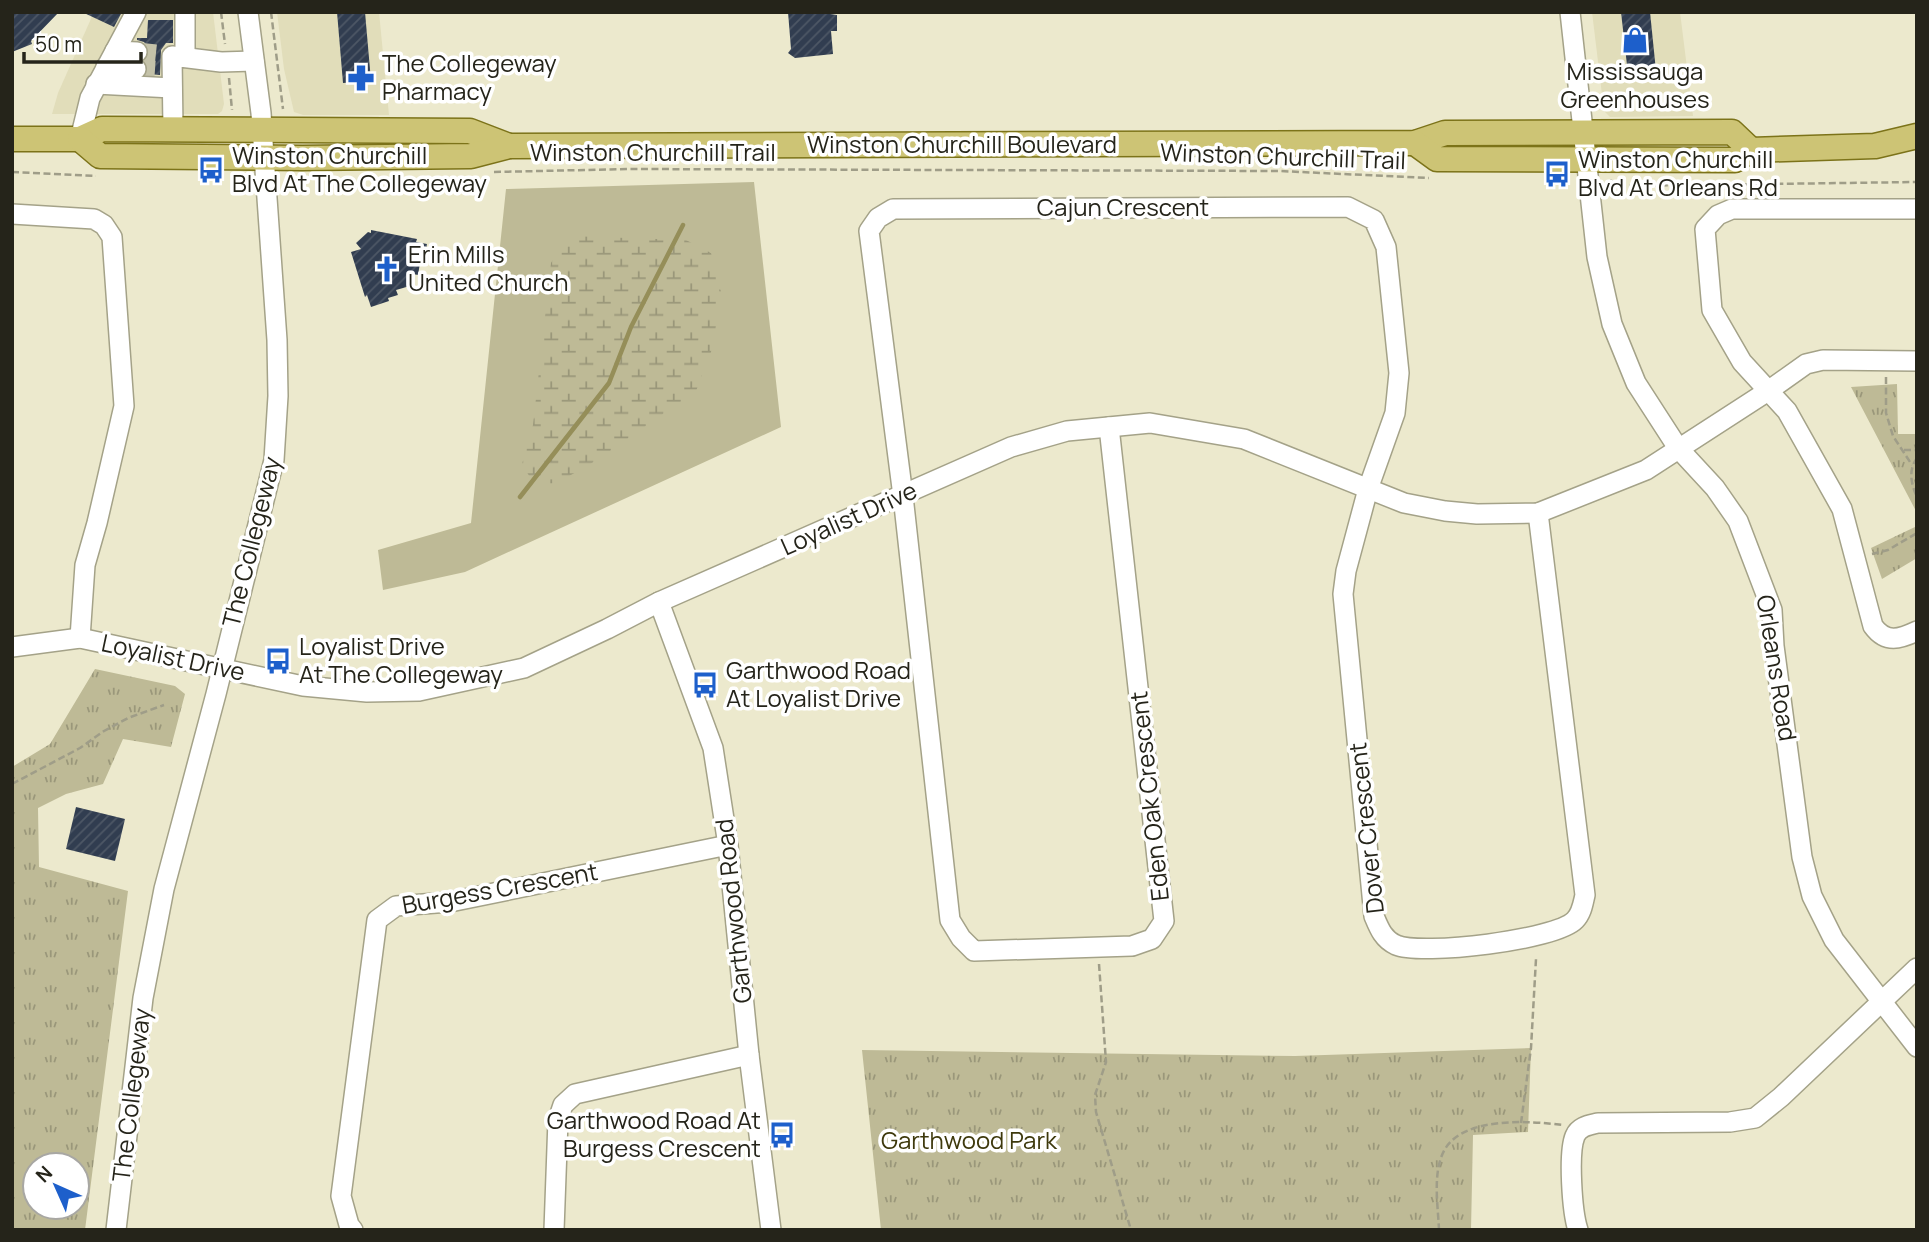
<svg xmlns="http://www.w3.org/2000/svg" width="1929" height="1242" viewBox="0 0 1929 1242" font-family="Manrope,sans-serif">
	<style>
		.built { fill: #e1ddba }
		.grass { fill: #beba96 }
		.wetland { fill: url(#wetland-marsh) }
		.park { fill: url(#park-tufts); fill-rule: evenodd }
		.lines { fill: none; stroke-linecap: round; stroke-linejoin: round }
		.stream { stroke: #958e59; stroke-width: 4.5 }
		.building { fill: url(#building-hatch) }
		.minor-tunnel { stroke: #c4c2a9; stroke-width: 19; stroke-dasharray: 19 10; stroke-linecap: butt }
		.minor-casing { stroke: #a4a288; stroke-width: 22 }
		.major-casing { stroke: #7c7319; stroke-width: 27 }
		.path { stroke: #9f9d88; stroke-width: 2.5; stroke-dasharray: 7 3.5; stroke-linecap: butt }
		.minor { stroke: #fff; stroke-width: 19 }
		.major { stroke: #cdc475; stroke-width: 24 }
		.labels { text-anchor: middle; stroke-width: 7; stroke-linejoin: round; paint-order: stroke }
		.poi-label { font-size: 24px; fill: #25241a; stroke: #fff; text-anchor: start }
		.street-label { font-size: 24px; fill: #25241a; stroke: #fff }
		.park-label { font-size: 24px; fill: #3e390c; stroke: #fff }
	</style>
	<defs>
		<pattern id="wetland-marsh" width="20" height="14" patternUnits="userSpaceOnUse" patternTransform="scale(1.75)"><rect width="20" height="14" fill="#beba96"/><path d="M1 5h8M5 5V1M11 12h8M15 12V8" fill="none" stroke="#9a977a"/></pattern>
		<pattern id="park-tufts" width="24" height="20" patternUnits="userSpaceOnUse" patternTransform="scale(1.75)"><rect width="24" height="20" fill="#beba96"/><path d="M3 7l-1-3M5 7V3M7 7l1-3M15 17l-1-3M17 17v-4M19 17l1-3" fill="none" stroke="#9a977a"/></pattern>
		<pattern id="building-hatch" width="6" height="6" patternUnits="userSpaceOnUse" patternTransform="scale(1.75)"><rect width="6" height="6" fill="#313d50"/><path d="M-1 1l2-2M0 6l6-6M5 7l2-2" fill="none" stroke="#4d5765"/></pattern>
	</defs>
	<rect width="100%" height="100%" fill="#ece9cd"/>
	<g class="built">
		<polygon points="94,12 213,12 224,104 222,111 218,114 52,114 58,93"/>
		<polygon points="277,12 379,12 389,115 303,115 294,112 284,69"/>
		<polygon points="1592,12 1680,12 1693,116 1610,117 1604,111"/>
	</g>
	<polygon class="grass" points="754,182 781,427 465,572 383,590 378,550 471,523 506,189"/>
	<polygon class="wetland" points="567,236 686,240 711,253 722,296 711,352 696,391 597,460 557,483 534,484 522,464 533,425 551,263"/>
	<g class="park">
		<polygon points="1897,384 1898,434 1917,434 1917,513 1851,387"/>
		<polygon points="1917,526 1917,558 1882,579 1871,548"/>
		<path d="M95,669L175,686L185,694L171,747L123,739L103,784L66,794L38,808L39,867L128,891L85,1230H12V767L50,744ZM35,1165H77V1207H35Z"/>
		<polygon points="1531,1048 1528,1132 1473,1135 1471,1230 881,1230 862,1050 1295,1056"/>
	</g>
	<g class="lines">
		<polyline class="stream" points="520,497 609,383 631,327 683,225"/>
	</g>
	<g class="building">
		<polygon points="12,12 59,12 31,41 32,44 12,52"/>
		<polygon points="82,12 122,12 114,27"/>
		<polygon points="337,12 365,12 371,81 343,83"/>
		<polygon points="788,12 816,12 837,15 837,31 831,31 833,54 795,58 788,53 791,49"/>
		<polygon points="1621,12 1650,12 1656,71 1628,74"/>
		<polygon points="148,20 173,20 173,43 166,43 161,50 160,75 147,74 148,69 145,61 149,53 148,47 144,42 137,40 137,38 147,38"/>
		<polygon points="371,230 417,239 416,242 427,244 424,264 420,263 418,275 413,274 410,286 396,290 398,295 388,298 389,301 371,307 367,295 365,297 351,252 361,249 356,243 368,232 371,233"/>
		<polygon points="76,807 125,819 115,861 66,849"/>
	</g>
	<g class="lines">
		<g class="minor-tunnel">
			<polyline points="137,52 165,55"/>
			<polyline points="136,69 165,71"/>
		</g>
		<g class="minor-casing">
			<g id="minor">
				<polyline points="1570,12 1597,257 1612,324 1636,383 1678,448 1715,488 1738,521 1772,610 1774,646 1802,857 1812,896 1834,940 1917,1047"/>
				<polyline points="115,51 137,52"/>
				<polyline points="185,57 185,12"/>
				<polyline points="106,67 136,69"/>
				<polyline points="96,84 172,88"/>
				<polyline points="173,129 172,56 221,62 254,61"/>
				<polyline points="80,139 90,98 136,12"/>
				<path d="M1917,209H1732L1718,215L1705,229L1712,310L1742,362L1787,411L1842,509L1873,626C1886,644 1900,639 1917,631"/>
				<polyline points="12,214 94,219 104,225 112,237 124,406 97,523 85,565 80,638"/>
				<path d="M1109,427L1164,921L1152,939L1132,946L974,951L961,938L950,920L903,496L869,231L878,218L893,209L1348,207L1374,220L1386,247L1399,373L1395,413L1368,489L1346,571L1343,594L1374,916C1379,928 1383,939 1396,945C1422,956 1556,940 1575,920C1582,913 1583,903 1585,895L1538,513"/>
				<polyline points="659,602 713,748 728,845 749,1055 771,1230"/>
				<polyline points="12,647 80,638 303,686 367,692 419,691 524,668 607,629 659,602 1011,447 1067,431 1150,423 1244,439 1404,503 1445,511 1477,514 1538,513 1646,470 1768,391 1806,364 1823,360 1917,361"/>
				<polyline points="116,1230 143,998 164,889 216,694 274,460 278,396 277,340 261,113 248,12"/>
				<polyline points="353,1230 349,1225 341,1196 377,920 396,906 450,902 728,845"/>
				<polyline points="554,1230 558,1120 563,1105 575,1094 749,1055"/>
				<path d="M1578,1230C1572,1212 1568,1153 1575,1136C1579,1126 1590,1125 1598,1123L1730,1122L1755,1118L1781,1097L1917,968"/>
			</g>
		</g>
		<g class="major-casing">
			<g id="major">
				<polyline points="12,139 80,139 102,129 470,131 509,146"/>
				<polyline points="80,139 100,156 302,158 471,156 509,146 1415,143 1445,133 1732,132 1751,150"/>
				<polyline points="1415,143 1437,159 1735,160 1751,150 1875,146 1917,136"/>
			</g>
		</g>
		<g class="path">
			<polyline points="221,12 225,44"/>
			<polyline points="271,12 283,109"/>
			<polyline points="229,78 232,110"/>
			<polyline points="12,172 96,176"/>
			<polyline points="494,172 629,169 1279,171 1429,178"/>
			<polyline points="1610,180 1620,186 1917,182"/>
			<polyline points="1886,377 1886,413 1893,436 1912,465"/>
			<polyline points="1904,450 1917,450"/>
			<path d="M1917,458C1908,470 1911,484 1917,497"/>
			<polyline points="1872,554 1888,550 1917,533"/>
			<polyline points="12,784 80,748 104,731 128,718 164,705"/>
			<polyline points="1099,964 1106,1062 1095,1095 1096,1112 1131,1230"/>
			<polyline points="1521,1123 1531,1048 1536,959"/>
			<path d="M1439,1230C1438,1205 1432,1171 1445,1149C1465,1116 1530,1121 1563,1125"/>
		</g>
		<use href="#minor" class="minor"/>
		<use href="#major" class="major"/>
	</g>
	<defs>
		<g id="shop-bare" transform="scale(2.1)"><path d="M-5-2.5h2.3a2.7 3.5 0 0 1 5.4 0H5L5.5 6h-11ZM-1.5-2.5h3a1.5 2.3 0 0 0-3 0Z" fill="#1d5fcb" stroke="#fff" stroke-width="2.5" paint-order="stroke"/></g>
		<g id="pharmacy-bare" transform="scale(2.1)"><path d="M-2-6h4v4h4v4h-4v4h-4v-4h-4v-4h4Z" fill="#1d5fcb" stroke="#fff" stroke-width="2.5" paint-order="stroke"/></g>
		<g id="bus-bare" transform="scale(2.1)"><path d="M-5-6H5V4H4V6H2V4H-2V6H-4V4H-5ZM-3.5-4V0h7V-4ZM-3.5 1.2v1.5H-2V1.2ZM2 1.2v1.5H3.5V1.2Z" fill="#1d5fcb" stroke="#fff" stroke-width="2.5" paint-order="stroke"/></g>
		<g id="church-bare" transform="scale(2.1)"><path d="M-1.2-6h2.4v3.5h3.3v2.4h-3.3V6h-2.4V-.1h-3.3v-2.4h3.3Z" fill="#1d5fcb" stroke="#fff" stroke-width="2.5" paint-order="stroke"/></g>
	</defs>
	<g fill-rule="evenodd">
		<use href="#shop-bare" x="1635" y="40"/>
		<use href="#pharmacy-bare" x="361" y="78"/>
		<use href="#bus-bare" x="211" y="170"/>
		<use href="#bus-bare" x="1557" y="174"/>
		<use href="#church-bare" x="387" y="269"/>
		<use href="#bus-bare" x="278" y="661"/>
		<use href="#bus-bare" x="705" y="685"/>
		<use href="#bus-bare" x="782" y="1135"/>
	</g>
	<g class="labels">
		<g class="poi-label">
			<text x="382" y="72">The Collegeway<tspan x="382" dy="28">Pharmacy</tspan></text>
			<text x="1635" y="80" text-anchor="middle">Mississauga<tspan x="1635" dy="28">Greenhouses</tspan></text>
			<text x="232" y="164">Winston Churchill<tspan x="232" dy="28">Blvd At The Collegeway</tspan></text>
			<text x="1578" y="168">Winston Churchill<tspan x="1578" dy="28">Blvd At Orleans Rd</tspan></text>
			<text x="408" y="263">Erin Mills<tspan x="408" dy="28">United Church</tspan></text>
			<text x="299" y="655">Loyalist Drive<tspan x="299" dy="28">At The Collegeway</tspan></text>
			<text x="726" y="679">Garthwood Road<tspan x="726" dy="28">At Loyalist Drive</tspan></text>
			<text x="761" y="1129" text-anchor="end">Garthwood Road At<tspan x="761" dy="28">Burgess Crescent</tspan></text>
		</g>
		<g class="street-label">
			<text x="962" y="153">Winston Churchill Boulevard</text>
			<text x="653" y="161">Winston Churchill Trail</text>
			<text transform="translate(1283 157) rotate(2)" y="8">Winston Churchill Trail</text>
			<text x="1123" y="216">Cajun Crescent</text>
			<text transform="translate(849 519) rotate(-24)" y="8">Loyalist Drive</text>
			<text transform="translate(252 542) rotate(-76)" y="8">The Collegeway</text>
			<text transform="translate(173 658) rotate(12)" y="8">Loyalist Drive</text>
			<text transform="translate(1776 668) rotate(81)" y="8">Orleans Road</text>
			<text transform="translate(1150 796) rotate(-96)" y="8">Eden Oak Crescent</text>
			<text transform="translate(1367 828) rotate(-96)" y="8">Dover Crescent</text>
			<text transform="translate(500 889) rotate(-10)" y="8">Burgess Crescent</text>
			<text transform="translate(734 911) rotate(-96)" y="8">Garthwood Road</text>
			<text transform="translate(132 1095) rotate(-83)" y="8">The Collegeway</text>
		</g>
		<g class="park-label">
			<text x="969" y="1149">Garthwood Park</text>
		</g>
	</g>
	<rect width="1929" height="1242" fill="none" stroke="#25241a" stroke-width="28"/>
	<g transform="translate(56 1186) rotate(315)"><circle r="33" fill="#ffffff" stroke="#a8a7a3" stroke-width="2"/>
	<path d="M0-5L12 26L0 18L-12 26Z" fill="#1d5fcb"/>
	<text y="-10" font-size="19" font-weight="bold" text-anchor="middle" fill="#25241a">N</text>
	</g>
	<path d="M24 52v10h117v-10" fill="none" stroke="#25241a" stroke-width="3.5"/>
	<text x="35" y="52" font-size="21" fill="#25241a" stroke="#ffffff" stroke-width="5" paint-order="stroke">50 m</text>
</svg>
